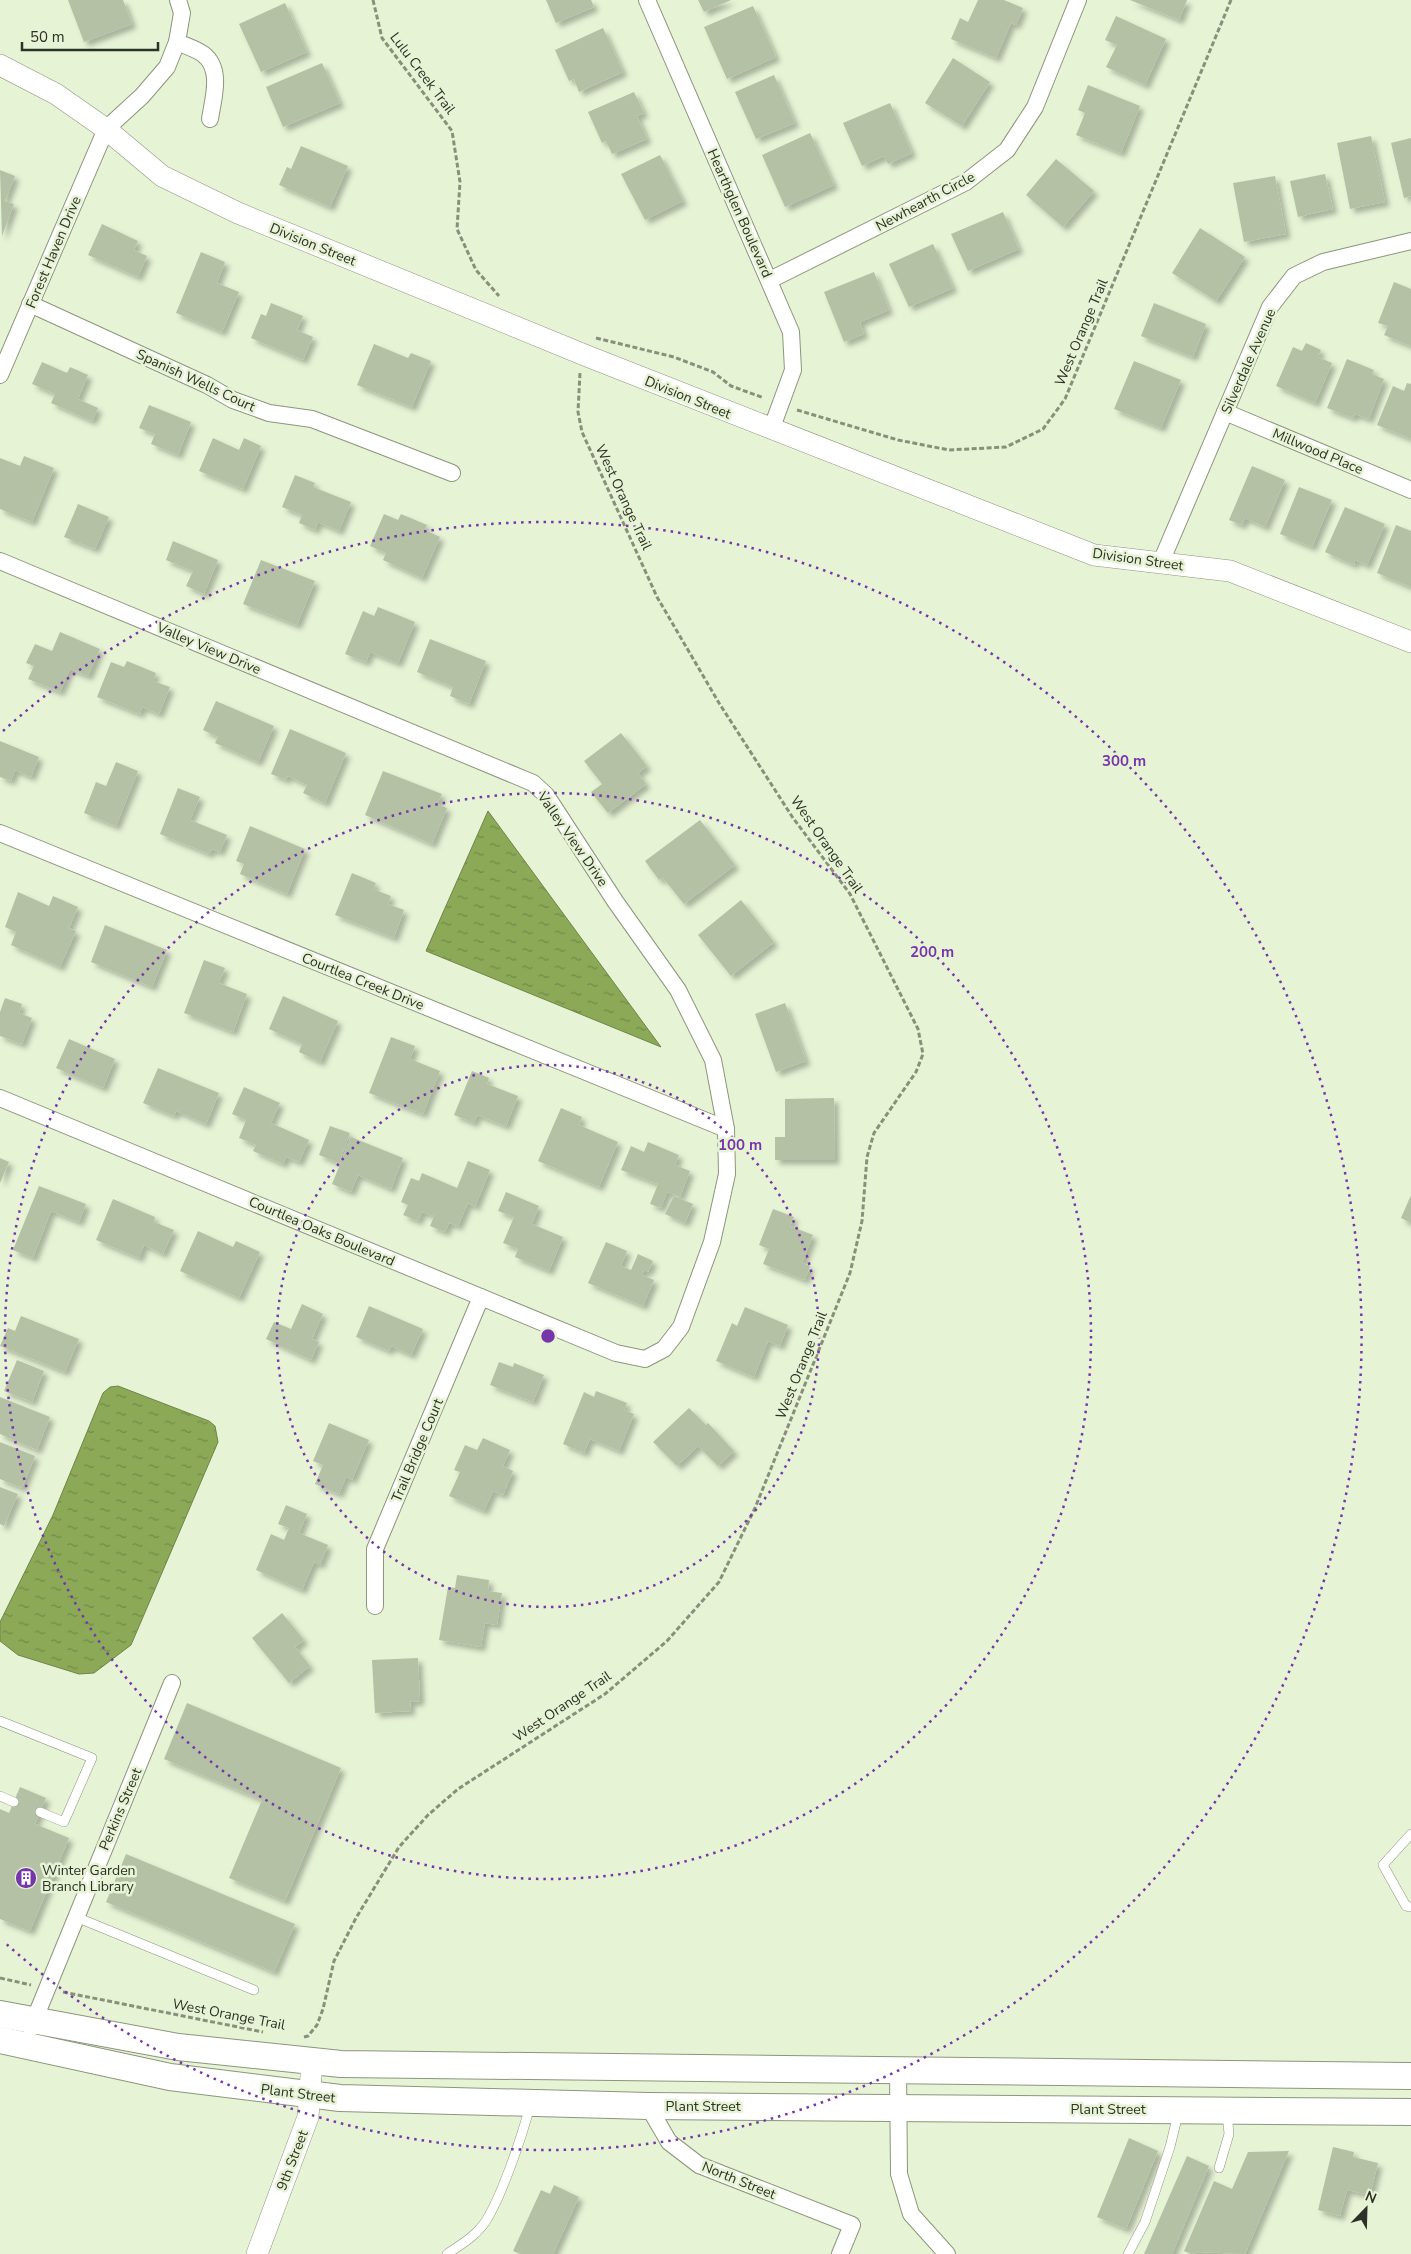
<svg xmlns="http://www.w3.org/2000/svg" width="1411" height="2254" viewBox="0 0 1411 2254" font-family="'Nunito Sans',sans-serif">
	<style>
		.water { fill: url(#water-ripples); stroke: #6f8548 }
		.building { fill: #b5c1a4; filter: url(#shadow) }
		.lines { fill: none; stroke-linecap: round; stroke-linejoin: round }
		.service-casing { stroke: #8b967b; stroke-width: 10 }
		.minor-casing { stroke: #8b967b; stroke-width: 18 }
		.tertiary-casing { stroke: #8b967b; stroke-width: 22 }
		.primary-casing { stroke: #8b967b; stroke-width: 28 }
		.path { stroke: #88907c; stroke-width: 3; stroke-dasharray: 5 2.5; stroke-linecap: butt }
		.service { stroke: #fff; stroke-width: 9 }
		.minor { stroke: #fff; stroke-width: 16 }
		.tertiary { stroke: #fff; stroke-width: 21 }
		.primary { stroke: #fff; stroke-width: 26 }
		.ring { fill: none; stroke: #7636ab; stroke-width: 2.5; stroke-dasharray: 2.5 5 }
		.labels { text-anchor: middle; stroke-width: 5; stroke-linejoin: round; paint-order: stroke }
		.street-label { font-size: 14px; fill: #2d3126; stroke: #e7f3d5 }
		.poi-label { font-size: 14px; fill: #2d3126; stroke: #e7f3d5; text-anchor: start }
		.centre { fill: #7636ab; stroke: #e7f3d5; stroke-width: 2.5 }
		.ring-label { font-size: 15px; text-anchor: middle; font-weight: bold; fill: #7636ab; stroke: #e7f3d5; stroke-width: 5; stroke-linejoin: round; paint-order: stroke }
	</style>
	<defs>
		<pattern id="water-ripples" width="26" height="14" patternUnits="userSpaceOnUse" patternTransform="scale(1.25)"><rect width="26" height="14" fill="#8ba957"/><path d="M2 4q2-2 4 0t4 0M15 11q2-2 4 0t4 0" fill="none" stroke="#728a48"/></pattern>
		<filter id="shadow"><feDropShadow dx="4.5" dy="4.5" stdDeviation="2.5" flood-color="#0004"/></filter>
	</defs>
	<rect width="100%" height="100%" fill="#e7f3d5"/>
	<g class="water">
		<polygon points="488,811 661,1047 426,951"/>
		<polygon points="118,1386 209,1421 215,1426 218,1442 131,1645 94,1673 79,1674 18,1655 0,1641 0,1622 53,1515 103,1393 110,1387"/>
	</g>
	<g class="building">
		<polygon points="68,0 123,0 132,24 84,42"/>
		<polygon points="546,0 591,0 594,7 556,23"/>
		<polygon points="698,0 731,0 704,12"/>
		<polygon points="978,0 1004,0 1023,8 1016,25 1011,23 996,58 951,39 960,18 968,22"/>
		<polygon points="1130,0 1187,0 1179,20"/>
		<polygon points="285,3 307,52 261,72 239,24"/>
		<polygon points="753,6 776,57 727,79 704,27"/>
		<polygon points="1116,16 1166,39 1145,85 1106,67 1117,45 1105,40"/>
		<polygon points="603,28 623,72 579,92 574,79 569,81 555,50"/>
		<polygon points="953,58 990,82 962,126 925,103"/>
		<polygon points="322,63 340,103 283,127 266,87"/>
		<polygon points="774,75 795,123 756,139 735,92"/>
		<polygon points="1088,85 1140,106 1121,153 1076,135 1085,113 1078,110"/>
		<polygon points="634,92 644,113 637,116 647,139 612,154 606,141 602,143 588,112"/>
		<polygon points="890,103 912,153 888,164 884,156 862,166 843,123"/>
		<polygon points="810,133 834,185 785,207 762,155"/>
		<polygon points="1371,136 1385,202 1350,209 1337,143"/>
		<polygon points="1411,138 1411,196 1404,198 1391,143"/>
		<polygon points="301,146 348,166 330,207 279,185 287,167 291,169"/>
		<polygon points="660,155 683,201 645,220 621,174"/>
		<polygon points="1056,159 1094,191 1063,227 1026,195"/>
		<polygon points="0,170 15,176 5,201 14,204 2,236"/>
		<polygon points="1325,174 1333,209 1298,217 1290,181"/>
		<polygon points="1275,176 1286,234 1244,242 1233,183"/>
		<polygon points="1003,212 1019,249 968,271 951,234"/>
		<polygon points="102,224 138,241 134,250 147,256 138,277 88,255"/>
		<polygon points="1200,228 1245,257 1216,301 1172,273"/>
		<polygon points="933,244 953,288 909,307 889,264"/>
		<polygon points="201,252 225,262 217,283 239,292 222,332 176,313"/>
		<polygon points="874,272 889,310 860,322 864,334 844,342 824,292"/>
		<polygon points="1394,282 1411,289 1411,346 1384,335 1388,326 1378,323"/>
		<polygon points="271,303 303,316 297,330 313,337 303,360 251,338 261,314 266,316"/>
		<polygon points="1154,303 1206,324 1193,357 1141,336"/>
		<polygon points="1306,343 1321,350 1318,357 1332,363 1315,403 1276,386 1293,347 1302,351"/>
		<polygon points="374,344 408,358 411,353 431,361 412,407 357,385"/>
		<polygon points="1347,359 1374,370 1372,374 1384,379 1369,419 1355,414 1353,418 1327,408"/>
		<polygon points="1134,361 1181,380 1161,428 1114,409"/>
		<polygon points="42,362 67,373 70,367 88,375 78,399 98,408 92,421 51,403 55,394 32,384"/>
		<polygon points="1407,383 1411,384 1411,439 1377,425 1393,386 1404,391"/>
		<polygon points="149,405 191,422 178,455 151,444 155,434 139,428"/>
		<polygon points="213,438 239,450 244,438 261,446 243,489 199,471"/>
		<polygon points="24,456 54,468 32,522 0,509 0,458 20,466"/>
		<polygon points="1252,466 1285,480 1265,527 1245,518 1242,525 1229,520"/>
		<polygon points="295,475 315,483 313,487 351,502 339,531 318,522 315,530 299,523 302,515 282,507"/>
		<polygon points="1299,487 1332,500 1312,547 1280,534"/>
		<polygon points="78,504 109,517 95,549 64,537"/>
		<polygon points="1345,507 1385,524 1367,565 1355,560 1354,565 1325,552"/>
		<polygon points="384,514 398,520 401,514 427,525 425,530 440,537 422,578 383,560 386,553 370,546"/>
		<polygon points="1396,525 1411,531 1411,587 1377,573"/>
		<polygon points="173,541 218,560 204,594 186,586 193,571 166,560"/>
		<polygon points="261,560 315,581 297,625 243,604"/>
		<polygon points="378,607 415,622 398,663 370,652 366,662 345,654 363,611 374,616"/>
		<polygon points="60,632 100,649 88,676 70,669 60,692 28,679 34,666 26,663 35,644 52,651"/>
		<polygon points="430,639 486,661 469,704 450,696 453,687 417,672"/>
		<polygon points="127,661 156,673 153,681 170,687 159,714 142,707 140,714 97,697 111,662 124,667"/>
		<polygon points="216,701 274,726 258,762 215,743 218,737 203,730"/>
		<polygon points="290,729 346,753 325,803 303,793 307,785 288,776 286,780 271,774"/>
		<polygon points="621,733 647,766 638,773 646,784 608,813 591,792 602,784 584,761"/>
		<polygon points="0,741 39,757 31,777 15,770 11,781 0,777"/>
		<polygon points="116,762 138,771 116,826 84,813 96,782 106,786"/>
		<polygon points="383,771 442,794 437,804 447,808 432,844 365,815"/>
		<polygon points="178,788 200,797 190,820 227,835 220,852 212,849 209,854 160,834"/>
		<polygon points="700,820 735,865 684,904 663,878 659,880 645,861"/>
		<polygon points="250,826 305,849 287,894 240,874 244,864 236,861"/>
		<polygon points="352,873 376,883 373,889 391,896 388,904 404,910 394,938 335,915"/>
		<polygon points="18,892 49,906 53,896 78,907 69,928 76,931 60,967 11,945 16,932 5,927"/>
		<polygon points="741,900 774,942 731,976 698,935"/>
		<polygon points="105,925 167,950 152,987 91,962"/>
		<polygon points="204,960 225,968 219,983 247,994 233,1032 184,1013"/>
		<polygon points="283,996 338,1021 320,1062 299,1052 302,1044 269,1029"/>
		<polygon points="5,998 22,1004 19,1013 32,1018 22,1044 0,1036 0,1012"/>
		<polygon points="785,1003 806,1061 776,1072 755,1014"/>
		<polygon points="391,1037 415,1046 410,1059 440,1071 423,1114 369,1093"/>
		<polygon points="69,1039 115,1059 103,1088 56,1068"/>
		<polygon points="158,1068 219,1093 206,1124 176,1111 174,1116 143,1103"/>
		<polygon points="472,1071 489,1078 487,1084 518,1096 506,1126 477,1115 474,1123 454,1115"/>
		<polygon points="244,1087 280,1103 271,1123 309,1140 299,1162 286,1157 283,1164 253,1151 256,1145 239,1138 246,1120 232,1114"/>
		<polygon points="834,1098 835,1160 775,1160 775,1137 785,1137 785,1099"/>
		<polygon points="561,1108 582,1117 579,1125 618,1142 599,1187 538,1161"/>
		<polygon points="330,1126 350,1133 339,1163 319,1155"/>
		<polygon points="351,1137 403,1158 391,1189 358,1175 351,1192 332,1184"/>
		<polygon points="648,1142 679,1155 675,1165 690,1171 680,1197 667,1192 661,1208 650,1204 658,1184 621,1170 631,1146 644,1152"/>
		<polygon points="0,1158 9,1162 0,1183"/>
		<polygon points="468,1161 490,1170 475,1207 468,1203 458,1226 449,1223 445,1232 430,1226 434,1216 422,1212 418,1221 403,1215 408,1205 401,1202 411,1178 419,1181 422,1173 457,1188"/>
		<polygon points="39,1186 86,1204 79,1222 51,1211 33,1258 13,1250"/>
		<polygon points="506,1192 539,1206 532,1224 563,1237 549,1271 515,1257 518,1249 503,1243 514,1217 498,1211"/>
		<polygon points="1411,1195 1411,1223 1401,1218"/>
		<polygon points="674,1196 693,1204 685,1223 665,1214"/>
		<polygon points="113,1199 155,1217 154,1222 174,1230 163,1254 144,1245 139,1258 96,1240"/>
		<polygon points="773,1209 794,1217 790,1226 813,1235 802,1263 810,1266 805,1280 763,1264 769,1249 759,1245"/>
		<polygon points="198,1231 233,1247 236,1241 260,1252 239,1298 180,1271"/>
		<polygon points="606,1242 627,1251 621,1266 631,1270 638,1254 653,1261 648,1272 644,1270 642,1275 654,1280 643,1306 588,1283"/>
		<polygon points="302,1304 323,1314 312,1339 319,1342 311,1360 266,1339 274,1322 291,1329"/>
		<polygon points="369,1306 423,1329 411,1355 391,1346 389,1351 356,1337"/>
		<polygon points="745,1307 788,1325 780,1346 768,1341 754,1377 716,1361 732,1323 737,1326"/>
		<polygon points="21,1316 79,1339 65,1372 0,1346 8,1328 15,1331"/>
		<polygon points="17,1360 44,1371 32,1402 4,1391"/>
		<polygon points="499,1362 513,1367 514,1363 544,1375 533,1402 490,1385"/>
		<polygon points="596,1391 627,1403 624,1410 634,1414 619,1451 590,1439 584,1453 563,1444 584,1392 594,1397"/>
		<polygon points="0,1397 50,1417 37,1450 0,1434"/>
		<polygon points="689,1408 706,1425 708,1423 734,1451 718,1466 698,1446 677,1466 653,1442"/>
		<polygon points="329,1423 369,1440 352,1480 346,1477 339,1494 315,1484 323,1465 313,1461"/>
		<polygon points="483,1438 510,1450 503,1466 513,1471 503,1495 493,1491 484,1511 449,1496 460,1472 454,1470 465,1445 477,1450"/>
		<polygon points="0,1442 35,1456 22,1488 0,1479"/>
		<polygon points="0,1487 18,1494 4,1526 0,1524"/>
		<polygon points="286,1505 307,1514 299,1533 328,1545 320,1565 314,1562 302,1590 256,1570 271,1534 284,1540 289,1528 278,1524"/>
		<polygon points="457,1575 489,1580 488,1591 502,1593 497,1625 485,1623 481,1647 439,1640 448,1587 455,1588"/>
		<polygon points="282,1613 304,1640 295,1647 310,1666 289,1683 252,1638"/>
		<polygon points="418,1658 420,1701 410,1702 411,1711 375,1713 372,1660"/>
		<polygon points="187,1703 341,1768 285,1901 229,1878 262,1800 164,1759"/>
		<polygon points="20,1787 46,1798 35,1824 69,1838 30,1931 0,1919 0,1809 9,1813"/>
		<polygon points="126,1854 295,1924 274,1972 106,1902"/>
		<polygon points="1129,2138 1158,2151 1126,2229 1097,2217"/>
		<polygon points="1333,2147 1354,2152 1353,2157 1378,2163 1370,2195 1347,2190 1340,2216 1318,2210"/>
		<polygon points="1289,2151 1245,2254 1200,2252 1191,2254 1184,2251 1214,2181 1232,2189 1248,2152"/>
		<polygon points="1187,2156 1209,2166 1172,2254 1144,2254"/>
		<polygon points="554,2185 579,2197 553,2254 521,2254 513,2251 541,2190 550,2194"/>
	</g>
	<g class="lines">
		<g class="service-casing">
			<g id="service">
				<polyline points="0,1721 92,1758 64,1822 40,1812"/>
				<polyline points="0,1796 14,1802"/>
				<polyline points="1411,1834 1383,1865 1406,1906 1411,1907"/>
				<polyline points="76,1917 254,1990"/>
				<polyline points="1219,2168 1229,2134 1227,2113"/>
				<path d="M447,2254C460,2245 473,2238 483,2225C500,2202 522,2136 530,2106"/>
				<polyline points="1128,2254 1145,2222 1170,2147 1178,2114"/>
			</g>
		</g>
		<g class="minor-casing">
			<g id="minor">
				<polyline points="647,0 791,332 793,370 771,430"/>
				<path d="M177,42C186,46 196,49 203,54C223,69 213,99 210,119"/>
				<polyline points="770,280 966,182 1007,150 1035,107 1078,0"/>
				<polyline points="30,304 207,385 233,400 269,413 312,419 452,473"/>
				<polyline points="0,375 106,129 142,96 167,67 177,42 182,13 178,0"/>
				<polyline points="1225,412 1411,490"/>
				<polyline points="0,561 533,783 546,795 615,901 678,990 713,1060 726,1129 727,1174 712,1242 681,1327 664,1349 645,1359 616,1353 0,1098"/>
				<polyline points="1161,562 1270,307 1294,276 1323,262 1411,241"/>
				<polyline points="0,833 726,1129"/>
				<polyline points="375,1606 375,1549 481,1297"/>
				<polyline points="31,2028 172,1683"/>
				<polyline points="898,2070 899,2174 911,2214 947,2254"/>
				<polyline points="648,2106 669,2142 699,2165 852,2225 840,2254"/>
			</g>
		</g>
		<g class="tertiary-casing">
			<g id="tertiary">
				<polyline points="0,65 56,94 106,129 162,176 238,213 587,356 1094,555 1230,571 1411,642"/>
				<polyline points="257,2254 308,2117 312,2062"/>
			</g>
		</g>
		<g class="primary-casing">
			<g id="primary">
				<polyline points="0,2014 178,2047 341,2064 1411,2076"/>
				<polyline points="0,2040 170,2077 340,2098 648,2106 1411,2112"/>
			</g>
		</g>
		<g class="path">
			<polyline points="373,0 382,38 452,131 460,182 457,229 476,270 499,296"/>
			<polyline points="596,338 674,357 713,372 731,386 764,398"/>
			<polyline points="797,410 898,440 949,450 1006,447 1043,429 1065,399 1231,0"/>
			<polyline points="0,1978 31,1985"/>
			<polyline points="63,1992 263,2032"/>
			<polyline points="304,2037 308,2036 317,2025 323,2009 334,1961 356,1918 399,1847 428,1815 458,1789 605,1694 667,1641 719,1582 755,1508 850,1273 862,1221 867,1157 874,1133 916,1072 923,1054 918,1029 850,894 793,818 719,703 657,597 582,432 578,412 580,373"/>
		</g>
		<use href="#service" class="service"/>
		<use href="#minor" class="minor"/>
		<use href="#tertiary" class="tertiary"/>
		<use href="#primary" class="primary"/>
	</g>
	<g class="ring">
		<circle cx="548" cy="1336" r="271"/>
		<circle cx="548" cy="1336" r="543"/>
		<path d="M3 731A814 814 0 1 1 3 1941"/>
	</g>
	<defs>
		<g id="building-disc" transform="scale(1.125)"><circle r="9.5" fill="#7636ab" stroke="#e7f3d5"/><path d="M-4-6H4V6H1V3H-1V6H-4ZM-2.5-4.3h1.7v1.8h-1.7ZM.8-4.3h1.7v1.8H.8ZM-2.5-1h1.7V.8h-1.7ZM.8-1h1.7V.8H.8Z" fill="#fff"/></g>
	</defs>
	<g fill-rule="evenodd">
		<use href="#building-disc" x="26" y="1878"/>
	</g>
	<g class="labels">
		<g class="street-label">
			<text transform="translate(423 73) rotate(53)" y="5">Lulu Creek Trail</text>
			<text transform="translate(925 201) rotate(-28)" y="5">Newhearth Circle</text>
			<text transform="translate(740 213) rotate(66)" y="5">Hearthglen Boulevard</text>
			<text transform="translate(313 244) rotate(22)" y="5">Division Street</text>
			<text transform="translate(53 252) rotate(-67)" y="5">Forest Haven Drive</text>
			<text transform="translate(1081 332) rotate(-67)" y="5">West Orange Trail</text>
			<text transform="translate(1248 361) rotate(-66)" y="5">Silverdale Avenue</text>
			<text transform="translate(196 380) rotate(25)" y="5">Spanish Wells Court</text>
			<text transform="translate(688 397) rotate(22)" y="5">Division Street</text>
			<text transform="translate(1318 451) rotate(23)" y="5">Millwood Place</text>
			<text transform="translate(624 497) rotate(65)" y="5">West Orange Trail</text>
			<text transform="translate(1138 559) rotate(8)" y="5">Division Street</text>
			<text transform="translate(209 648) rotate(23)" y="5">Valley View Drive</text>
			<text transform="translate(573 839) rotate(55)" y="5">Valley View Drive</text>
			<text transform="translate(827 844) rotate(55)" y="5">West Orange Trail</text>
			<text transform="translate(363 981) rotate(22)" y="5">Courtlea Creek Drive</text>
			<text transform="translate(322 1231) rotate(23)" y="5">Courtlea Oaks Boulevard</text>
			<text transform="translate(801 1365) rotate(-68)" y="5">West Orange Trail</text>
			<text transform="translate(417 1450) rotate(-67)" y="5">Trail Bridge Court</text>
			<text transform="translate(562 1706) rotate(-34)" y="5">West Orange Trail</text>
			<text transform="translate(120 1809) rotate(-67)" y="5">Perkins Street</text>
			<text transform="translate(229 2014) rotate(11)" y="5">West Orange Trail</text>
			<text transform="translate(298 2093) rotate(7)" y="5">Plant Street</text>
			<text x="703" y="2111">Plant Street</text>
			<text x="1108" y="2114">Plant Street</text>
			<text transform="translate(292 2160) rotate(-69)" y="5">9th Street</text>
			<text transform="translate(739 2180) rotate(22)" y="5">North Street</text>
		</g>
		<g class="poi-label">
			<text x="42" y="1875">Winter Garden<tspan x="42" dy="16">Branch Library</tspan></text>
		</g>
	</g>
	<circle cx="548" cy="1336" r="8" class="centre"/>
	<g class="ring-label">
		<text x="1124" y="766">300 m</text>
		<text x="932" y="957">200 m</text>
		<text x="740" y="1150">100 m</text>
	</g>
	<g transform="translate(1366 2209) rotate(23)" stroke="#e7f3d5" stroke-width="4" paint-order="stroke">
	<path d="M0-4L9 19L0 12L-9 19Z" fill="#2d3126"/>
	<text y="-8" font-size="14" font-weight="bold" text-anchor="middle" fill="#2d3126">N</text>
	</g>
	<path d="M22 42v8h136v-8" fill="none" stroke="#2d3126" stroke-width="2.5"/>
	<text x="30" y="42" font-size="15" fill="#2d3126" stroke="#e7f3d5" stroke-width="4" paint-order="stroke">50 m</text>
</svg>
